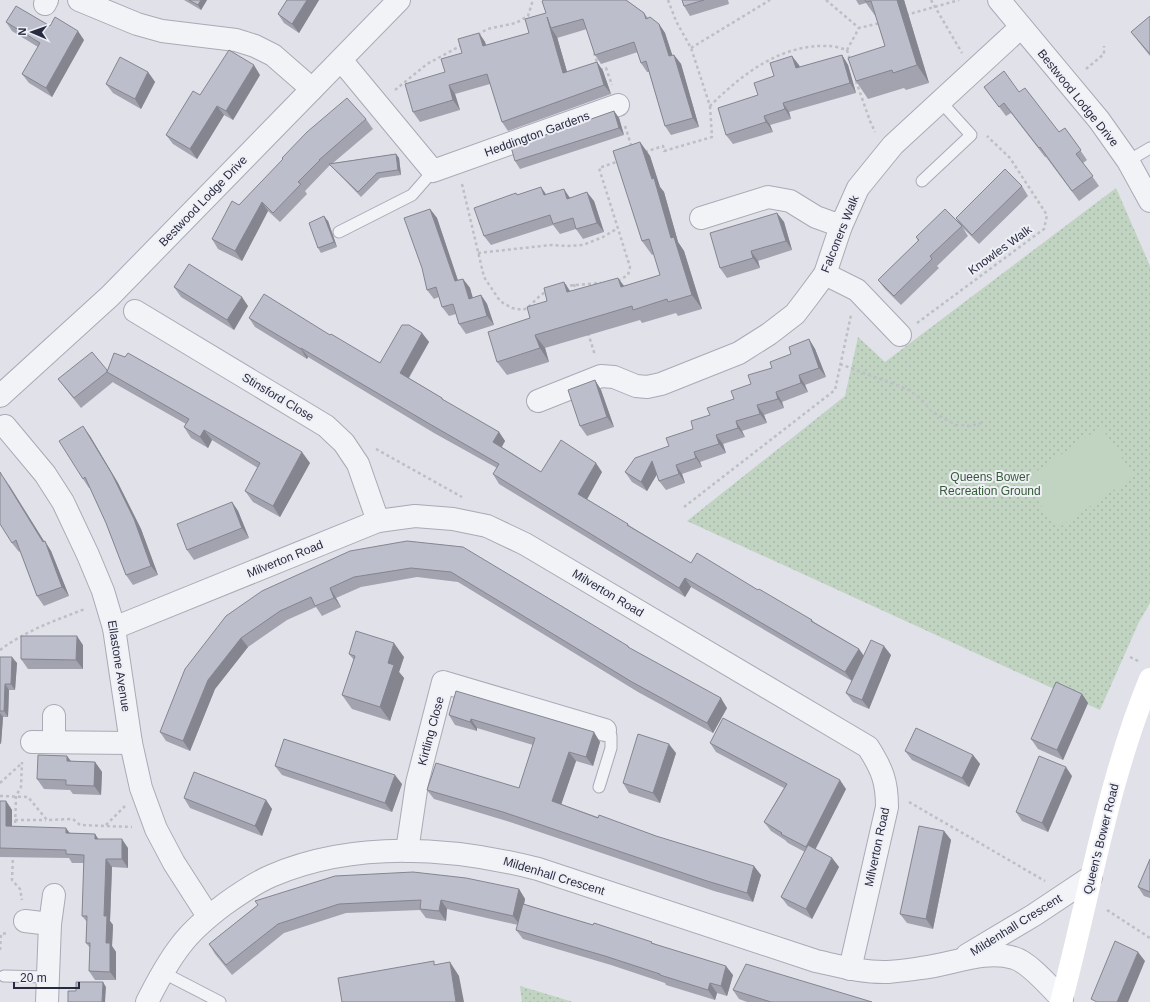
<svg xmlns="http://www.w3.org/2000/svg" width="1150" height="1002" viewBox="0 0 1150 1002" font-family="Helvetica,sans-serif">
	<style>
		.park { fill: url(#park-dots) }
		.pitch { fill: #c1d3c1 }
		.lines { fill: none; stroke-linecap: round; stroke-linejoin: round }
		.lane-casing { stroke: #a9aab6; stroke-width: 13 }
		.street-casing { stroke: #a9aab6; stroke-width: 24 }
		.path { stroke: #bdbfc7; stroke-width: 2.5; stroke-dasharray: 3 3; stroke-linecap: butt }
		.lane { stroke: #f2f3f7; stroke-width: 11 }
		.street { stroke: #f2f3f7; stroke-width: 22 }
		.secondary { stroke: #fff; stroke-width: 22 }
		.wall { fill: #a3a3af }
		.shaded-wall { fill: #84858f }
		.building { fill: #bdbecc; stroke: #84858f }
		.labels { text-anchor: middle; stroke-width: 4; stroke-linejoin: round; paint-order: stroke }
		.street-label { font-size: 12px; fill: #282b40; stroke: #eff0f6 }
		.park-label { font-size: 12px; fill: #355c38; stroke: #eff0f6 }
	</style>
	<defs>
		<pattern id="park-dots" width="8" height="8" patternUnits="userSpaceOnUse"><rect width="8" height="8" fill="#c1d3c1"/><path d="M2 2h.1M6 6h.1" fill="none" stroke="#a6b5a7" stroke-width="1.8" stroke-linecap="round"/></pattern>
	</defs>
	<rect width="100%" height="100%" fill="#e0e1e9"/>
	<g class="park">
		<polygon points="1116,188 1150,266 1150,603 1139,622 1100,710 687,521 845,396 858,337 885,362"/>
		<polygon points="520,986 573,1002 522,1002"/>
	</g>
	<polygon class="pitch" points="1101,427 1134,476 1057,529 1024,480"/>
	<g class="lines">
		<g class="lane-casing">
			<g id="lane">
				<polyline points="1128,161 1150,148"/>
				<polyline points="922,181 971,135 940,101"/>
				<polyline points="339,232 412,195 433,171"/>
				<polyline points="599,787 611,748 611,736 605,730"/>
				<polyline points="162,972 220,1002"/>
				<polyline points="4,976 47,977"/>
			</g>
		</g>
		<g class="street-casing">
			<g id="street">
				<polyline points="79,0 137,24 162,31 236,40 255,46 273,55 312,89"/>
				<polyline points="999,0 1099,120 1128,161 1150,201"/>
				<polyline points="45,4 47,0"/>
				<polyline points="341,60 433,171 618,105"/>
				<polyline points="701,218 768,197 790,201 816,217 841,226"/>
				<polyline points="825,274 857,290 900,335"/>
				<polyline points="135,311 326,426 344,443 358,464 378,521"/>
				<polyline points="0,396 110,296 399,0"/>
				<polyline points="538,401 601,376 614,377 636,386 647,387 661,384 739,353 769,334 795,314 808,297 825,274 841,226 858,188 893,145 1021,27"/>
				<polyline points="5,426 45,474 63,502 88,555 103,591 114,628 131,743 141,788 156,829 174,863 208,916"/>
				<path d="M114,628L378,521L415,516L453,519L487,526L525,544L868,747C882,769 887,781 887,807L850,969"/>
				<polyline points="54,716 54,742"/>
				<polyline points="32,742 131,743"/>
				<polyline points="407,851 417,783 443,682 605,730"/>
				<polyline points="25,921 50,924"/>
				<polyline points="967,955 1034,915 1091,877"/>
				<polyline points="47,1002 50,924 54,895"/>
				<path d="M147,1002C157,982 167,963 181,945C193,929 209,916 225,904C239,894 255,883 271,876C354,840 452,847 538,869L816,961C839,966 864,973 888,972C899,971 910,970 921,968C951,965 984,949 1014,958C1029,962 1050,987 1062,999"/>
			</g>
		</g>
		<g class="path">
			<path d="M668,0L676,21L691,48L710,106C742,74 781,44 828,46C834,46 841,48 847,50L859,28L880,23"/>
			<polyline points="826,0 859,28"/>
			<polyline points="931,0 962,53"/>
			<polyline points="906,15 959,0"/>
			<polyline points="478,35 487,29 516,23 528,16 532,3 531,0"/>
			<polyline points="691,48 770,0"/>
			<polyline points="847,50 850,60"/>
			<polyline points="594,53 598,65"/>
			<polyline points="1086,69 1104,54 1104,46"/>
			<polyline points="600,70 606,68 612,85"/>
			<polyline points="856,81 870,121 875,132"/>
			<polyline points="395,90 427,64 462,45"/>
			<polyline points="625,126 632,148"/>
			<polyline points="645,152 663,146 664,151 712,137 710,106"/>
			<path d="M462,184L484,277L500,301L512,308L523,310C532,306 537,296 546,292"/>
			<polyline points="478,253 551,245 567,246 583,245 603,237 618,228"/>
			<polyline points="618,281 628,275 630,267 599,168 619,161"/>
			<polyline points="574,284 576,293"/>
			<polyline points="564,286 601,283"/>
			<polyline points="917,323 1044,229 1047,215 1010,158 987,136"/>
			<polyline points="588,333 595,355"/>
			<polyline points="840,364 907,389 921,399 931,411 956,425 969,426 982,423"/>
			<polyline points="376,449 462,497"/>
			<polyline points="684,507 835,390 851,315"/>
			<path d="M0,650C25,631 56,620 85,609"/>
			<polyline points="1130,657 1138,661"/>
			<polyline points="0,783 22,763"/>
			<polyline points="0,796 28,797 47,820 73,819 80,825 132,827"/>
			<polyline points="909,802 1045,881"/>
			<polyline points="15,820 46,820"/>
			<polyline points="106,825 125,806"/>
			<polyline points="15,829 16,796 21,787 22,762"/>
			<polyline points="13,854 12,880 20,889 22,900"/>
			<polyline points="1107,910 1150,938"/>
			<polyline points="0,950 1,934 7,933"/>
		</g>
		<use href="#lane" class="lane"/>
		<use href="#street" class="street"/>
		<path class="secondary" d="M1061,1002C1090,894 1107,783 1150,679"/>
	</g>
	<g class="wall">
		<polygon points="184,0 207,0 201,10"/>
		<polygon points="287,0 319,0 299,33 284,23 278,14"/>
		<polygon points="626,0 644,13 648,18 659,24 665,33 672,56 674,55 681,64 699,127 671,135 665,126 649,72 647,72 641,63 638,52 601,64 595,55 587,29 557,38 557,37 567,72 597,62 603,71 611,94 508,131 502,122 490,84 455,94 460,110 420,122 413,112 445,72 479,33 485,42 486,45 529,33"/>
		<polygon points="682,0 728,0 729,4 690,16 684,6"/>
		<polygon points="856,0 904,0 929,83 906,90 904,88 868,99 856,81 885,46 876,17 866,3 859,5"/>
		<polygon points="1150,16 1150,56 1138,41 1131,32"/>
		<polygon points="6,22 50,26 84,40 52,97 29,83 22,74 38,47 12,31"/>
		<polygon points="842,55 848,65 856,93 789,112 791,119 770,125 773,132 733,144 726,135 758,95 774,76 799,65 800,67"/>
		<polygon points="148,72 155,82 141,109 113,93 106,84"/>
		<polygon points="260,75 233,120 224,115 197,159 173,144 166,135 200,95"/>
		<polygon points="984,87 1019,92 1059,132 1065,128 1087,160 1083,163 1099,186 1079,201 1046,157 1045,157 1011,113 1006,116"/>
		<polygon points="614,111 619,118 624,135 520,169 515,161"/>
		<polygon points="366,119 373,129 333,163 396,154 399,158 401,175 380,178 361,197 333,168 330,165 305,191 307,194 280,222 268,211 242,261 218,249 212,239 239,205 283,160 282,158"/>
		<polygon points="640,142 650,156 660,187 664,192 678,242 684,251 702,309 678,316 676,313 642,323 640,320 545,348 549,362 507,375 497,362 530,318 547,301 564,282 570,291 624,286 660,275 654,254 652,255 642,241"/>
		<polygon points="1022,186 1028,196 979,244 963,228 968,236 937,266 939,268 901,305 885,289 878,280 918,241 916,237 961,226 956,218"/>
		<polygon points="546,194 594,201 604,232 583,239 576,229 560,234 553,225 491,245 484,236 517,195"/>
		<polygon points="430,209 437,218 458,280 463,279 470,288 472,298 481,295 487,304 494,325 466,334 459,324 456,314 449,316 442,307 439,297 434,299 427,290"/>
		<polygon points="777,213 784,222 792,250 758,261 760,268 727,278 720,268"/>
		<polygon points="328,221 337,247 321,253 318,248"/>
		<polygon points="174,287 248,306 234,330 181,297"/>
		<polygon points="249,318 330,335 380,363 422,333 429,342 409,378 442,398 444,401 499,432 505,441 502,447 541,472 602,472 587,499 628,524 630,526 691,563 758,590 812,620 814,622 859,649 864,656 891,655 869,709 853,702 846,693 852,681 691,587 685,597 499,484 493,474 497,468 434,433 308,357 307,359 255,327"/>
		<polygon points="809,339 815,349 826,377 805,385 808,392 782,402 784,408 764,415 767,423 742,431 745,437 723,444 726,453 700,462 702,467 682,474 685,483 666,490 659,481 657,474 647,491 632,482 625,472 669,446 693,429 710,415 734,399 772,368 791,354"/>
		<polygon points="107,370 310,463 280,517 253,502 245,491 258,468 212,440 208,448 191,438 184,427 186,424 114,383 113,382 81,408 65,388 58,379"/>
		<polygon points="595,380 601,390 614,427 587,436 580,426"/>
		<polygon points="90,436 118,483 141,529 158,575 133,585 126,575 106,523 90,488 89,488 83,479"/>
		<polygon points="9,485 44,541 51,551 69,596 44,606 37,596 20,551 19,552 12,543"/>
		<polygon points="232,502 238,511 249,538 194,560 187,550"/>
		<polygon points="407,541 628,646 630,649 727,708 713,733 638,692 458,582 417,577 361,587 336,598 341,607 322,616 316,607 287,620 248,647 215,689 190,751 166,741 160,732 226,616"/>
		<polygon points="83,645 83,669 28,669 21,659"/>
		<polygon points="349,654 404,657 399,672 404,678 390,721 352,709 342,695 354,660"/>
		<polygon points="0,657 17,663 15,690 9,690 8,717 3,717 1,744 0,744"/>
		<polygon points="456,691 600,742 593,766 576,761 561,804 761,875 753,902 714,891 510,822 434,799 427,790 519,788 533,745 477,728 477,731 455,725 449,715"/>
		<polygon points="1082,694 1088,703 1063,760 1038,749 1031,739"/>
		<polygon points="710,743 846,789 815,849 832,858 839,867 812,919 788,906 781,897 805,852 788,843 785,840 771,831 764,822 784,788 716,752"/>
		<polygon points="905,751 973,755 980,764 969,787 912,760"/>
		<polygon points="676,753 660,803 629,793 623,783"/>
		<polygon points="67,756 71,761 95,762 102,772 101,795 73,794 70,790 44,789 37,779"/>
		<polygon points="275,766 402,784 392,812 282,775"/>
		<polygon points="1072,776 1048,832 1022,821 1016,812"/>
		<polygon points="184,798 266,800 272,809 262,836 190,808"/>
		<polygon points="0,801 6,801 12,810 12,826 70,833 95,834 98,839 128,848 128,868 112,867 110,921 113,925 112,946 116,952 116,980 95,980 89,971 90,948 86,943 87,922 82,916 84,863 72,863 69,858 0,857"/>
		<polygon points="944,831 951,840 933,929 907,923 900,914"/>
		<polygon points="1150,859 1150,898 1144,896 1138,887"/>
		<polygon points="519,889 525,899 524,904 653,943 733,975 727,996 717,993 715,1000 666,985 665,983 611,965 523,939 516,930 518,925 447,909 446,921 426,918 420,910 346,913 284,933 232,975 215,954 209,944 258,905"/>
		<polygon points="733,990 872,1002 747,1002 739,999"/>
	</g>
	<g class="shaded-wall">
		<polygon points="201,0 207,0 201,10 198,5"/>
		<polygon points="307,0 319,0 299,33 292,24"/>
		<polygon points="897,0 904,0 929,83 917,65"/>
		<polygon points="547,17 551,28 557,37 570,82 563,73"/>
		<polygon points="659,24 665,33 676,66 669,56"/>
		<polygon points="78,31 84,40 52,97 46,88"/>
		<polygon points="479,33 485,42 489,56 483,46"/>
		<polygon points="674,55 681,64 699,127 693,118"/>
		<polygon points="842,55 848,65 856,93 850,83"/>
		<polygon points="792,56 799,65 803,78 796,68"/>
		<polygon points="597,62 603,71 611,94 604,85"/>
		<polygon points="254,65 260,75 233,120 226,111"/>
		<polygon points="148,72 155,82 141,109 135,99"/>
		<polygon points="449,85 455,94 460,110 453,100"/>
		<polygon points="783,103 789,112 791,119 785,109"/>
		<polygon points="217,106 224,115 197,159 190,149"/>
		<polygon points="614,111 619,118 624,135 619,128"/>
		<polygon points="764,116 770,125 773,132 766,122"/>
		<polygon points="640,142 650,156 660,187 664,192 678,242 684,251 702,309 692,295 671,238"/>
		<polygon points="396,154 399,158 401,175 398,170"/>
		<polygon points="541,187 548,197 544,195"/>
		<polygon points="564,189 570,198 567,199"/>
		<polygon points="587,192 594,201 604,232 597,223"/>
		<polygon points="262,202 268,211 242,261 235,251"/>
		<polygon points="430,209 437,218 461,290 455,281"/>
		<polygon points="777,213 784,222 792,250 786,241"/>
		<polygon points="324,216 328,221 337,247 334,242"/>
		<polygon points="751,251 758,261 760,268 753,258"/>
		<polygon points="618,278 628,291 621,287"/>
		<polygon points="463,279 470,288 476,308 469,299"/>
		<polygon points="564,282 573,296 567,292"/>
		<polygon points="481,295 487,304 494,325 487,316"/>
		<polygon points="242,297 248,306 234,330 227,320"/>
		<polygon points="422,333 429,342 406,382 400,373"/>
		<polygon points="535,335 545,348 549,362 540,348"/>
		<polygon points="809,339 815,349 826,377 819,368"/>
		<polygon points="301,348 308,357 307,359 301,349"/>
		<polygon points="799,375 805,385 808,392 801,383"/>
		<polygon points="595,380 601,390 614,427 607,417"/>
		<polygon points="776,392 782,402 784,408 778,399"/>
		<polygon points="757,405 764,415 767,423 760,414"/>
		<polygon points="736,421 742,431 745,437 738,428"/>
		<polygon points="83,426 90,436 118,483 141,529 158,575 151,566"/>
		<polygon points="204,430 212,440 208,448 200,437"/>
		<polygon points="499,432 505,441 499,451 493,442"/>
		<polygon points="716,435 723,444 726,453 719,444"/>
		<polygon points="302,452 310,463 280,517 273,506"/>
		<polygon points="694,452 700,462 702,467 696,458"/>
		<polygon points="652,461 659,471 647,491 641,482"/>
		<polygon points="596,463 602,472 585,503 578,494"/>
		<polygon points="676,465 682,474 685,483 679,474"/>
		<polygon points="3,476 9,485 47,546 45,541 51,551 69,596 62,587 43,542"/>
		<polygon points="232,502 238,511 249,538 242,528"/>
		<polygon points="685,578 691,587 685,597 679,588"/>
		<polygon points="330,588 336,598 341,607 334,598"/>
		<polygon points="77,636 83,645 83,669 76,660"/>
		<polygon points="241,638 248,647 215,689 190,751 183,741 208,680"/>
		<polygon points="394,643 404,657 399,672 404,678 390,721 380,707 388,663"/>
		<polygon points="884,646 891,655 869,709 862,700"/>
		<polygon points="859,649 865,658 852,681 845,672"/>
		<polygon points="12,657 17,663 15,690 11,684"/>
		<polygon points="5,684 9,690 8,717 4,711"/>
		<polygon points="1082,694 1088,703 1063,760 1057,750"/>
		<polygon points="721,698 727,708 713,733 707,723"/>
		<polygon points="0,713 3,717 1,744 0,742"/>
		<polygon points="471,719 477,728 477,731 470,722"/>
		<polygon points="594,732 600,742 593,766 586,757"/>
		<polygon points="669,744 676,753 660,803 653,793"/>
		<polygon points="569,752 576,761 559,811 552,801"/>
		<polygon points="973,755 980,764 969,787 962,778"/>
		<polygon points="67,756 74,766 67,761"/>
		<polygon points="95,762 102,772 101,795 94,786"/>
		<polygon points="1066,767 1072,776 1048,832 1042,823"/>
		<polygon points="395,775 402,784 392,812 385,803"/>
		<polygon points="840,780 846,789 812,856 806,847"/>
		<polygon points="266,800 272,809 262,836 255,826"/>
		<polygon points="6,801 12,810 12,835 6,826"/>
		<polygon points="66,828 72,836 66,833"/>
		<polygon points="944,831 951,840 933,929 926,919"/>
		<polygon points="95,834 101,843 95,839"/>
		<polygon points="122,839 128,848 128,868 122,859"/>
		<polygon points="832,858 839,867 812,919 806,909"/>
		<polygon points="106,859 112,867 110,921 113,925 112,946 116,952 116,980 110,972 106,943 104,916"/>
		<polygon points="754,866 761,875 753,902 747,893"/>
		<polygon points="519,889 525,899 520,925 513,916"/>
		<polygon points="441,900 447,909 446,921 439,911"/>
		<polygon points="1138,952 1145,961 1128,1002 1117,1002"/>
		<polygon points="450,962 459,976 464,1002 456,1002"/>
		<polygon points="726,966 733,975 727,996 721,986"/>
		<polygon points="103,982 106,987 105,1002 102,1002"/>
		<polygon points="710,983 717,993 715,1000 708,990"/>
	</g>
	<g class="building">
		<polygon points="189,0 201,0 198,5"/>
		<polygon points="287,0 307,0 292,24 278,14"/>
		<polygon points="544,0 626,0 644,13 646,19 650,17 659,24 669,56 674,55 693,118 665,126 646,61 641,63 634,42 595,55 583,19 551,28 547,17 563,73 597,62 604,85 502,122 487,74 449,85 453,100 413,112 405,84 445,72 441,59 462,53 458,39 479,33 483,46 529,33 525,19 546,13 542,1"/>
		<polygon points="682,0 704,0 684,6"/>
		<polygon points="865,0 897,0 917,65 893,73 892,70 856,81 848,58 885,46 871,1 866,2"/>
		<polygon points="16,6 50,26 55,17 78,31 46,88 22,74 40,43 6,22"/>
		<polygon points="1150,16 1150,54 1131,32"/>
		<polygon points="229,50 254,65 226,111 217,106 190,149 166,135 193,91 200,95"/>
		<polygon points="842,55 850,83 783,103 785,109 764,116 766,122 726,135 718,108 758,95 754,83 774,76 770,63 792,56 796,68"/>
		<polygon points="120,57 148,72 135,99 106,84"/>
		<polygon points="1004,71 1019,92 1025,88 1059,132 1065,128 1081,150 1076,154 1093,176 1072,191 1040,147 1039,148 1004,103 999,107 984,87"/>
		<polygon points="347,98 366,119 319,160 320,160 298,182 301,184 273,213 262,202 235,251 212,239 232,201 239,205 283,159 282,158 307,132"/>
		<polygon points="614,111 619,128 515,161 511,147"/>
		<polygon points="640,142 652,179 654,178 671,238 674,237 692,295 668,302 667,299 633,310 632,306 535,335 540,348 497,362 488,332 530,318 527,307 547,301 544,288 564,282 567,292 618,278 621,287 660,275 649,239 642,241 613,151"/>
		<polygon points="396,154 398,170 377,173 358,192 329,164"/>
		<polygon points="1005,169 1022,186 972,235 956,218"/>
		<polygon points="541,187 544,195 564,189 567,199 587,192 597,223 576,229 573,218 553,224 550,215 484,236 474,208 516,193 517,195"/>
		<polygon points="430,209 455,281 463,279 469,299 481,295 487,316 459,324 453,304 442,307 436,287 427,290 422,268 404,218"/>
		<polygon points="945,209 962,226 930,256 932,259 894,296 878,280 919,240 916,237"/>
		<polygon points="777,213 786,241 751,251 753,258 720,268 710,233"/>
		<polygon points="324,216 334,242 318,248 309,223"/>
		<polygon points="189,264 242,297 227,320 174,287"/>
		<polygon points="264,294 330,335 331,334 380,363 402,325 409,325 422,333 400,373 442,398 442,399 499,432 493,442 541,472 561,440 596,463 578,494 628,524 627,525 691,563 697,553 758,590 759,589 812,620 811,621 859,649 845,672 685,578 679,588 493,474 499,464 428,423 301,348 301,349 249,318"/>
		<polygon points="809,339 819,368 799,375 801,383 776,392 778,399 757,405 760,414 736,421 738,428 716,435 719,444 694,452 696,458 676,465 679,474 659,481 652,461 641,482 625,472 635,458 669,446 666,438 693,429 691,421 710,415 707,408 734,399 731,391 751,384 748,375 772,368 770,362 791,354 789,347"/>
		<polygon points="92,352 107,370 107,372 74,398 58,379"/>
		<polygon points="114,353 125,357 128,353 302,452 273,506 245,491 260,463 204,430 200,437 184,427 189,419 107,372"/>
		<polygon points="595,380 607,417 580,426 568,390"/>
		<polygon points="83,426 112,474 134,519 151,566 126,575 106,523 85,477 83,479 59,441"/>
		<polygon points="0,472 43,542 45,541 62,587 37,596 16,540 12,543 0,524"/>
		<polygon points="232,502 242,528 187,550 177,524"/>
		<polygon points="407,541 463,547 628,646 628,647 721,698 707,723 632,682 451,572 411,568 354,577 330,588 334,598 315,606 311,597 280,611 241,638 208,680 183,741 160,732 185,669 226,616 262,591 350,551"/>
		<polygon points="356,631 394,643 388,663 394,665 380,707 342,695 355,656 349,654"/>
		<polygon points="21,636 77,636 76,660 21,659"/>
		<polygon points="871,640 884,646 862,700 846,693"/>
		<polygon points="0,657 12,657 11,684 5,684 4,711 0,711"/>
		<polygon points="1056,682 1082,694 1057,750 1031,739"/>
		<polygon points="456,691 594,732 586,757 569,752 552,801 598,818 599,815 656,836 754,866 747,893 707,881 503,812 427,790 436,763 519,788 535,738 471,719 470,722 449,715"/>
		<polygon points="723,718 840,780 806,847 781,834 782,833 764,822 787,784 710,743"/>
		<polygon points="916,728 973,755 962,778 905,751"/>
		<polygon points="638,734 669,744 653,793 623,783"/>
		<polygon points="284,739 395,775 385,803 275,766"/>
		<polygon points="38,755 67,756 67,761 95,762 94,786 66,785 66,780 37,779"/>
		<polygon points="1039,756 1066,767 1042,823 1016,812"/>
		<polygon points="194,772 266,800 255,826 184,798"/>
		<polygon points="0,801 6,801 6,826 66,828 66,833 95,834 95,839 122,839 122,859 106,859 104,916 107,916 106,943 110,943 110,972 89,971 90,943 86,943 87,916 82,916 84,855 66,854 66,850 0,848"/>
		<polygon points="919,826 944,831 926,919 900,914"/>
		<polygon points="808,845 832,858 806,909 781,897"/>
		<polygon points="1150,859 1150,892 1138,887"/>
		<polygon points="413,872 466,878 519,889 513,916 441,900 439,911 420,909 421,900 339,904 278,924 226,965 209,944 258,905 255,901 335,876"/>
		<polygon points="523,904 593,925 594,923 652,942 651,943 726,966 721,986 710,983 708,990 660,975 660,974 605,956 516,930"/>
		<polygon points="1115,941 1138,952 1117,1002 1097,1002 1091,999"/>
		<polygon points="434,961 434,965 450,962 456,1002 342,1002 338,978"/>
		<polygon points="746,964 872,1002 771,1002 733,990"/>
		<polygon points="76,982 103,982 102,1002 68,1002 68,991 76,991"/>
	</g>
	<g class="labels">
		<g class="street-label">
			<text transform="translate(1078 98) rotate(51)" y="4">Bestwood Lodge Drive</text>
			<text transform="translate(537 134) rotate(-20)" y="4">Heddington Gardens</text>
			<text transform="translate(203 201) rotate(-46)" y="4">Bestwood Lodge Drive</text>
			<text transform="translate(840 234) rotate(-68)" y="4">Falconers Walk</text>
			<text transform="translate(1000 250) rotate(-36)" y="4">Knowles Walk</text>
			<text transform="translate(278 397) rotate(31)" y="4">Stinsford Close</text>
			<text transform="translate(285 559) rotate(-22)" y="4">Milverton Road</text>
			<text transform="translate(608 593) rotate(31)" y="4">Milverton Road</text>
			<text transform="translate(119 666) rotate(81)" y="4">Ellastone Avenue</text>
			<text transform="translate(431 731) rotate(-75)" y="4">Kirtling Close</text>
			<text transform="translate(1101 839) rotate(-76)" y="4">Queen's Bower Road</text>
			<text transform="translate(877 847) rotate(-78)" y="4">Milverton Road</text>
			<text transform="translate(554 876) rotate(17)" y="4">Mildenhall Crescent</text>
			<text transform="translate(1016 925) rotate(-32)" y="4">Mildenhall Crescent</text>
		</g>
		<g class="park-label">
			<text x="990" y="481">Queens Bower<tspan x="990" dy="14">Recreation Ground</tspan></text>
		</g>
	</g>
	<g transform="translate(32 32) rotate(272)" stroke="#eff0f6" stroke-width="3" paint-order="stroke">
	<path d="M0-3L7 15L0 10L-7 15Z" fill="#282b40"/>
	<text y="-6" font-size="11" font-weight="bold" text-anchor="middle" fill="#282b40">N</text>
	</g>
	<path d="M14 982v6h65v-6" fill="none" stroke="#282b40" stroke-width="2"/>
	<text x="20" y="982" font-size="12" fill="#282b40" stroke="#eff0f6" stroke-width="3" paint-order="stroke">20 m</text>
</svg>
